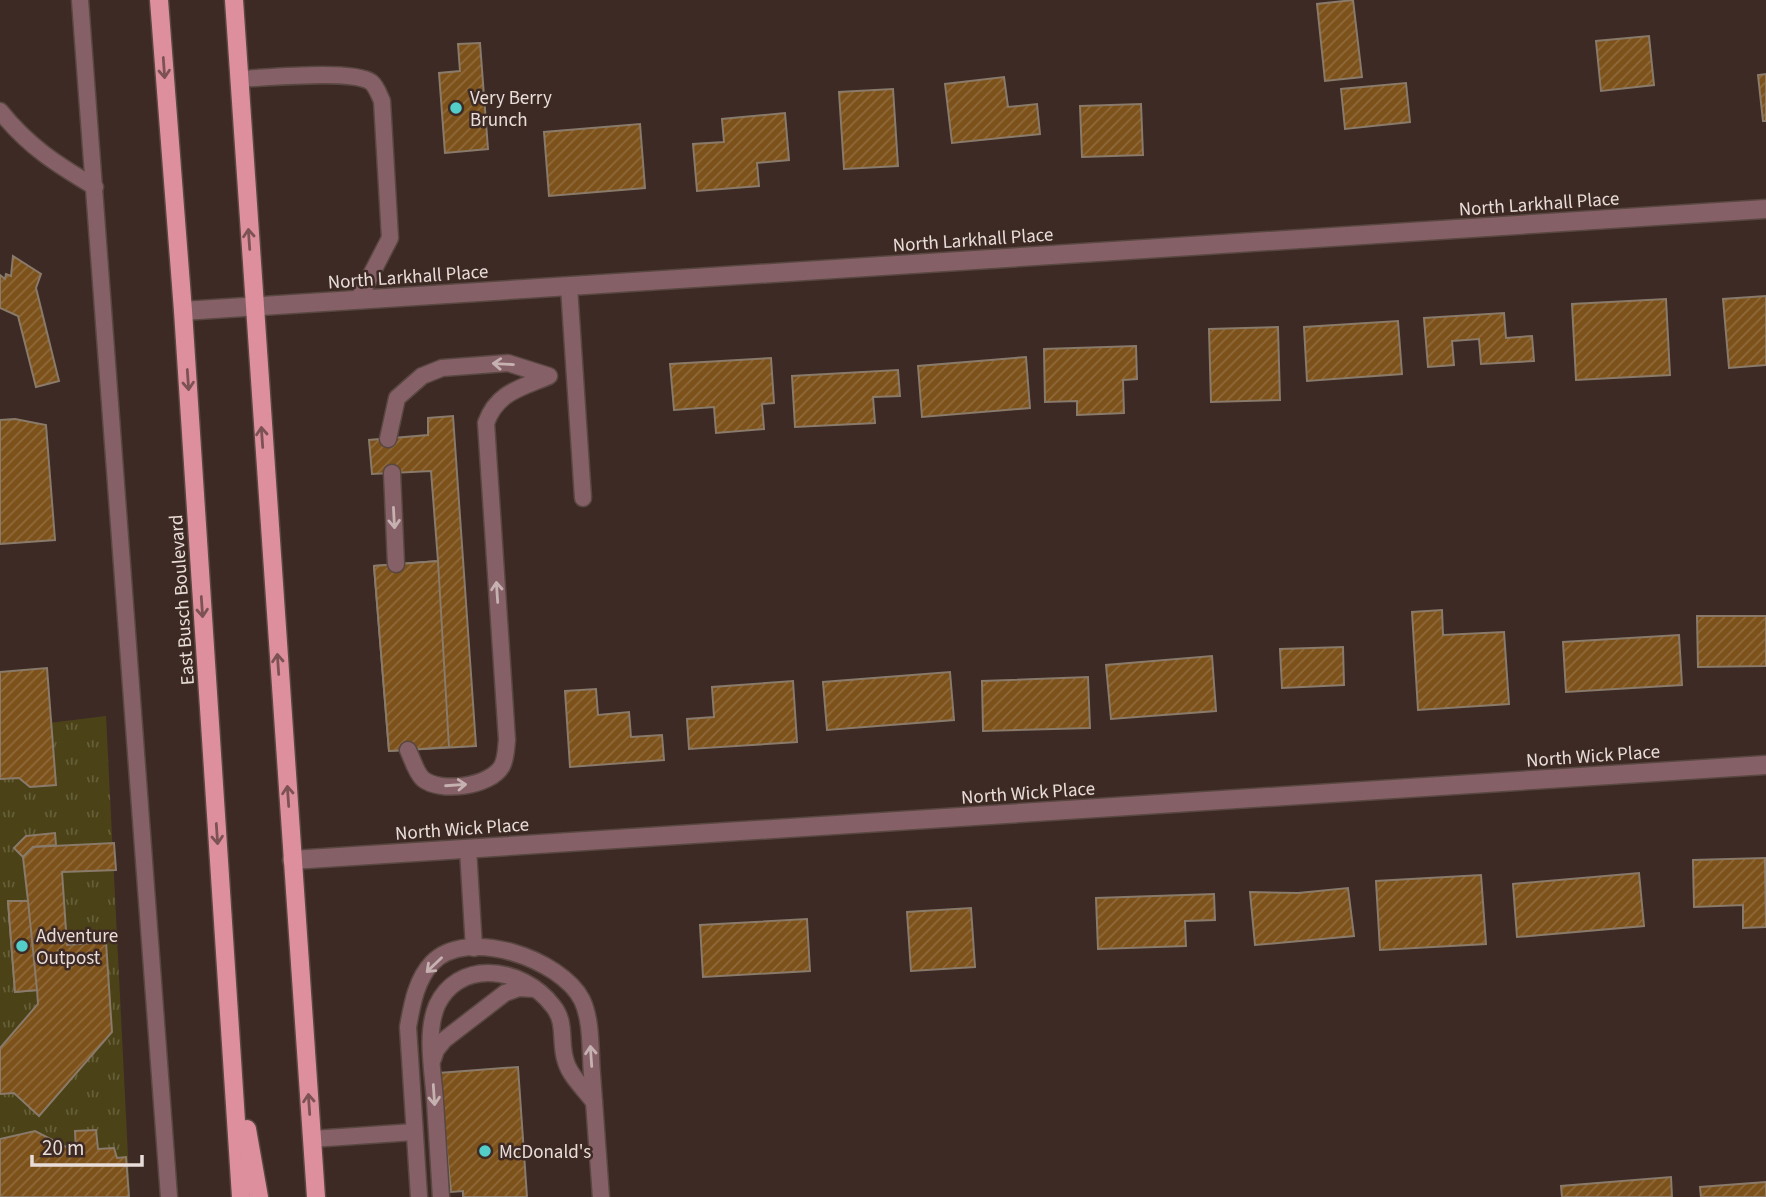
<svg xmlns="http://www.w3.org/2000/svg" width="1766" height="1197" viewBox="0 0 1766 1197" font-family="'Source Sans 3',sans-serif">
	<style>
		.park { fill: url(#park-tufts) }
		.building { fill: url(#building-hatch); stroke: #897a6a; stroke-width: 2 }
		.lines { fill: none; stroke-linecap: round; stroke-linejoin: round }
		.lane-casing { stroke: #594741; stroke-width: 19 }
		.street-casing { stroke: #594741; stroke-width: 21 }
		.primary-casing { stroke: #594741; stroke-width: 21 }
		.lane { stroke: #866067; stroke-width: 16 }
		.street { stroke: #866067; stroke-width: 18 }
		.primary { stroke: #dd8f9e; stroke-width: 18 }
		.oneway { stroke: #7d5255 }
		.oneway2 { stroke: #c6b1b1 }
		.poi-dot { fill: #54cdc8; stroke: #3d2a24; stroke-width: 2.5 }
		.labels { text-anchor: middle; stroke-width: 5; stroke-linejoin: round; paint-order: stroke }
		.poi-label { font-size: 19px; fill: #e9ddd9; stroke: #3d2a24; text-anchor: start }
		.street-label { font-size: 19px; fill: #e9ddd9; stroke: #3d2a24 }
	</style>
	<defs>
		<pattern id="park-tufts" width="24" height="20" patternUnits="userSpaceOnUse" patternTransform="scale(1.75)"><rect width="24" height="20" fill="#4b4317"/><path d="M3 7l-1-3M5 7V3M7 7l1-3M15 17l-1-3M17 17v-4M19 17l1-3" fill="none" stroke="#655e38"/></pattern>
		<pattern id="building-hatch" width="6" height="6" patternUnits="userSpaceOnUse" patternTransform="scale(1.75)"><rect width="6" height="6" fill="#7c511a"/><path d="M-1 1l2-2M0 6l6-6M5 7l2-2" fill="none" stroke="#8f6a3b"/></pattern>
	</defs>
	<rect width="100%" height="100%" fill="#3d2a24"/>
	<polygon class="park" points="106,716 130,1197 0,1197 0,729"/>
	<g class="building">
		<polygon points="1353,0 1362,77 1325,81 1317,4"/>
		<polygon points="1649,36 1654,85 1601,91 1596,41"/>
		<polygon points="480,43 488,149 445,153 439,73 460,71 458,44"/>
		<polygon points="1766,74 1766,121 1763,121 1758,75"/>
		<polygon points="1004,77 1008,107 1037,104 1040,134 952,143 945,84"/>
		<polygon points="1406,83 1410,122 1345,129 1341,89"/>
		<polygon points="893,89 898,166 844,169 839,92"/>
		<polygon points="1141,104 1143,155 1082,157 1080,106"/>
		<polygon points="785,113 789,160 757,163 759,186 697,191 693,144 724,142 722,119"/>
		<polygon points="640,124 645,188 549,196 544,132"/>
		<polygon points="13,256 41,274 36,288 59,381 36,387 18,316 0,308 0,275 5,279 6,274 11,276"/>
		<polygon points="1766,296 1766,365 1729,368 1723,299"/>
		<polygon points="1666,299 1670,375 1576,380 1572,304"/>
		<polygon points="1504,313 1506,338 1532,336 1534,361 1481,364 1479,339 1452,341 1454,365 1428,367 1424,318"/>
		<polygon points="1398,321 1402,374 1307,381 1304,327"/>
		<polygon points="1278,327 1280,400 1211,402 1209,329"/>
		<polygon points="1136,346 1137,379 1123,380 1124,413 1077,415 1077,401 1045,402 1044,349"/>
		<polygon points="1026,357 1030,408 922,417 918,366"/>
		<polygon points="771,358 774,403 762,404 764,429 716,433 714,407 674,410 670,364"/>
		<polygon points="898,370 900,396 873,397 875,423 795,427 792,376"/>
		<polygon points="453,416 476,746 389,751 374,566 438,561 431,471 372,474 369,440 428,435 428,418"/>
		<polygon points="15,419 46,425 55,540 0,544 0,420"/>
		<polygon points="438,561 449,747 389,751 374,566"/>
		<polygon points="1442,610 1443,635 1504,632 1509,704 1418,710 1412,612"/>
		<polygon points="1697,616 1766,616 1766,666 1698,667"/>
		<polygon points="1679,635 1682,685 1566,692 1563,642"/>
		<polygon points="1343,647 1344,685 1282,688 1280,649"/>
		<polygon points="1212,656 1216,711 1111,719 1106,665"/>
		<polygon points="47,668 56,785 30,787 19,778 0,779 0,672"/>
		<polygon points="950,672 954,720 827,730 823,682"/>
		<polygon points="1088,677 1090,728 983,731 982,681"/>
		<polygon points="793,681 797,742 689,749 687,719 714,717 712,687"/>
		<polygon points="596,689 598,715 629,712 631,737 662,735 664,760 570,767 565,691"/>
		<polygon points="55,833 56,845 33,847 23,857 14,848 26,836"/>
		<polygon points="114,843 116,870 62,872 67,945 106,942 112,1032 39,1116 14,1093 0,1094 0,1048 38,1004 37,990 15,992 8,901 28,901 23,857 33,847"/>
		<polygon points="1765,858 1766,927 1743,928 1743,905 1694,907 1693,860"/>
		<polygon points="1639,873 1644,926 1517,937 1513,884"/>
		<polygon points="1481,875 1486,944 1380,950 1376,881"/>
		<polygon points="1348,888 1354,936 1255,945 1250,892 1298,893"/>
		<polygon points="1214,894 1215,920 1185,921 1186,946 1098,949 1096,898"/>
		<polygon points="8,901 28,901 37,990 15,992"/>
		<polygon points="971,908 975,967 911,971 907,912"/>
		<polygon points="807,919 810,971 703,977 700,925"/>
		<polygon points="518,1067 527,1197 463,1197 463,1191 451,1192 439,1073"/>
		<polygon points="96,1130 98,1149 114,1148 117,1158 126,1157 129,1197 0,1197 0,1139 35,1131 76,1152 75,1131"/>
		<polygon points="1671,1177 1672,1197 1562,1197 1561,1186"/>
		<polygon points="1766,1182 1766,1197 1701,1197 1700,1187"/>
	</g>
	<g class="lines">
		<g class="lane-casing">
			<g id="lane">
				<polyline points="80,0 169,1197"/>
				<path d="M239,79C265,78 352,69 371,82C377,87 379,95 382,101L390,238L358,300"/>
				<path d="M0,111C28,146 56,164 95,187"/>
				<polyline points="569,287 583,498"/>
				<path d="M388,439L397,398L422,376L442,368L508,363L549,376C521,388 497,392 486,423L507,740C506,748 506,759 502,766C490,787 440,793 423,779C416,773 412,758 408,750"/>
				<polyline points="392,473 396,564"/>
				<polyline points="468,849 474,948"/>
				<polyline points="433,1059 436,1050 444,1040 505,993 519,988 535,989"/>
				<polyline points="312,1139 414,1132"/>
				<path d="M419,1197L408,1027C412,1005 416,980 432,963C467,926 561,959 582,1000C592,1021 590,1051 592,1074C595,1115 598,1156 601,1197"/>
				<path d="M441,1197C439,1165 437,1133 435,1101C433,1071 425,1033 437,1005C447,984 466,973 488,973C513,973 538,986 553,1006C567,1023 559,1043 566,1062C570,1076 585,1090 594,1102"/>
			</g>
		</g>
		<g class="street-casing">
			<g id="street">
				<polyline points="183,311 1766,209"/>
				<polyline points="292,860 1766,765"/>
			</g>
		</g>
		<g class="primary-casing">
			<g id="primary">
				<polyline points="159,0 183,311 241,1197"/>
				<polyline points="234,0 316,1197"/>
				<polyline points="247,1129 259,1197"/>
			</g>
		</g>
		<use href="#lane" class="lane"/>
		<use href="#street" class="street"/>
		<use href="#primary" class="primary"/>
	</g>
	<defs><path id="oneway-shaft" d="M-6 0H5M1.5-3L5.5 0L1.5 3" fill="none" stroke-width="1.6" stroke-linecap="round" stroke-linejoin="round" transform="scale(1.75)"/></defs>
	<g class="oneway">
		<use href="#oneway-shaft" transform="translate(164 68) rotate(86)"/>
		<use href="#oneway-shaft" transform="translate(249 239) rotate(-94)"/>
		<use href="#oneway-shaft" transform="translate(188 380) rotate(86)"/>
		<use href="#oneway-shaft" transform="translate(262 437) rotate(-94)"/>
		<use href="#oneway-shaft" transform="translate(202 607) rotate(86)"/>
		<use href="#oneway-shaft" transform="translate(278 664) rotate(-94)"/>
		<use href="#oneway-shaft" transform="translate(288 796) rotate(-94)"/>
		<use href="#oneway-shaft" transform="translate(217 834) rotate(86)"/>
		<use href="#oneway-shaft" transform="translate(309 1104) rotate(-94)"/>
	</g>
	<g class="oneway2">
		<use href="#oneway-shaft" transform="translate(503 364) rotate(-177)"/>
		<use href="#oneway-shaft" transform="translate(394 518) rotate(87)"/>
		<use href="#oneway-shaft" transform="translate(497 592) rotate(-94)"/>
		<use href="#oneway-shaft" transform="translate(456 785) rotate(-4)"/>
		<use href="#oneway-shaft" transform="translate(434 965) rotate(136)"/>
		<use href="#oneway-shaft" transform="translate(591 1056) rotate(-94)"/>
		<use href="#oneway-shaft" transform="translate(434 1095) rotate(86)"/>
	</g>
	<g class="poi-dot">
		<circle cx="456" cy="108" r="7"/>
		<circle cx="22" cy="946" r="7"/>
		<circle cx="485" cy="1151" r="7"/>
	</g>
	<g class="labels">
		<g class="poi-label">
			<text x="470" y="104">Very Berry<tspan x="470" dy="22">Brunch</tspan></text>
			<text x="36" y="942">Adventure<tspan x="36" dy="22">Outpost</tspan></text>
			<text x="499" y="1158">McDonald's</text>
		</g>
		<g class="street-label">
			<text transform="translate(1539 203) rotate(-4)" y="7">North Larkhall Place</text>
			<text transform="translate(973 239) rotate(-4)" y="7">North Larkhall Place</text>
			<text transform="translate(408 276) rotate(-4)" y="7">North Larkhall Place</text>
			<text transform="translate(181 600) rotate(-94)" y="7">East Busch Boulevard</text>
			<text transform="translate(1593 755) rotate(-4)" y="7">North Wick Place</text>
			<text transform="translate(1028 792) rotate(-4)" y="7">North Wick Place</text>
			<text transform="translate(462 828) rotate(-4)" y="7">North Wick Place</text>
		</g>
	</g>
	<path d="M32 1155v10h110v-10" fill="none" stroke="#e9ddd9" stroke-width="3.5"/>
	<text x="42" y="1155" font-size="21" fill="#e9ddd9" stroke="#3d2a24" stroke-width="5" paint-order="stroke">20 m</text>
</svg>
